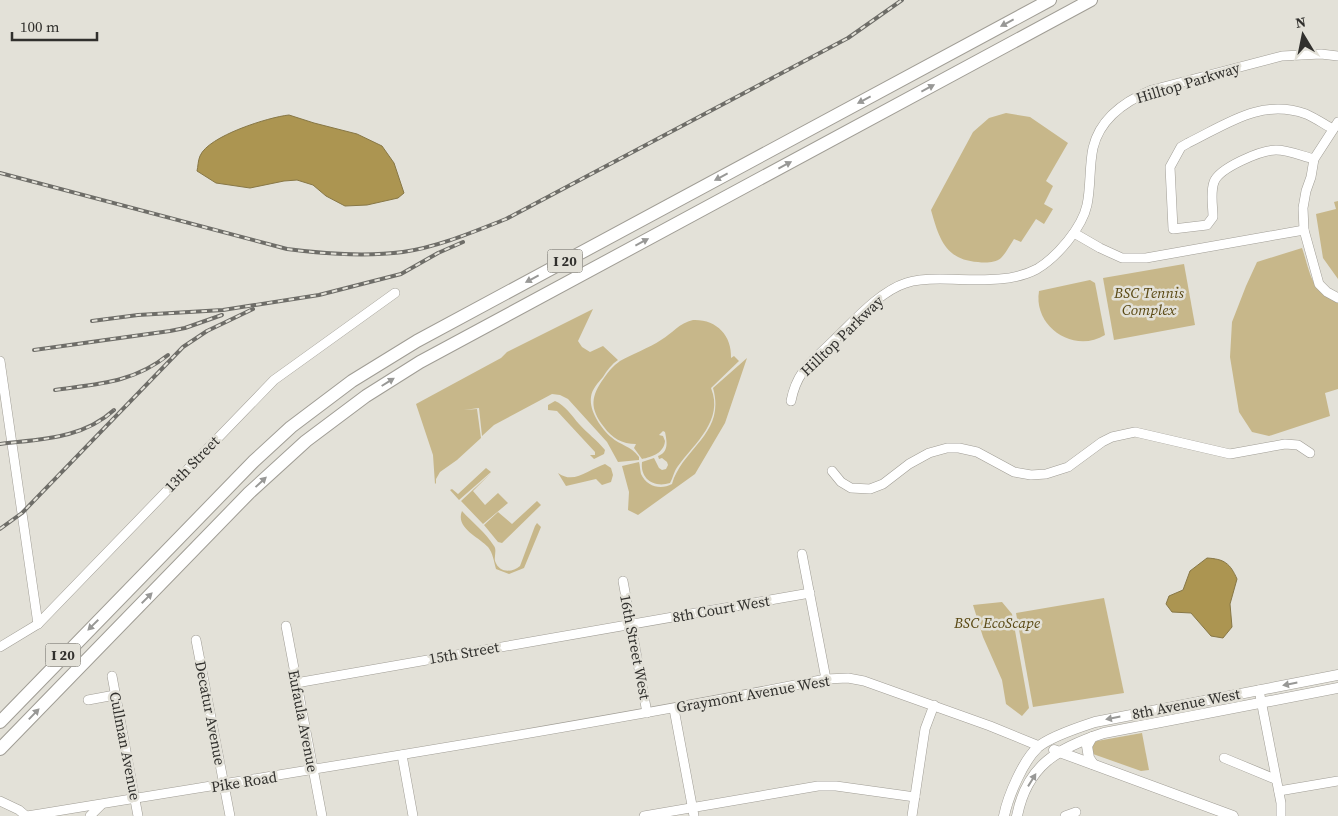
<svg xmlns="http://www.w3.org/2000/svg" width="1338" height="816" viewBox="0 0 1338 816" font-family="'Source Serif 4',serif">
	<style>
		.green { fill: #c7b78a }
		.water { fill: #ac9551; stroke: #877746 }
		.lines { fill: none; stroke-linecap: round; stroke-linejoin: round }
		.minor-casing { stroke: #a09d95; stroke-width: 10 }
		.major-casing { stroke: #a09d95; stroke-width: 11 }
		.highway-casing { stroke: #a09d95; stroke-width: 14 }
		.minor { stroke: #fff; stroke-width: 9 }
		.major { stroke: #fff; stroke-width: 10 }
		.highway { stroke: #fff; stroke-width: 12 }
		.rail-casing { stroke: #6e6d68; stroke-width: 4 }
		.rail { stroke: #e3e1d8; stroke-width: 2; stroke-dasharray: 5.5; stroke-linecap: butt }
		.oneway { fill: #989896 }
		.labels { text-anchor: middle; stroke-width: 5; stroke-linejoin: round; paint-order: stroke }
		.shield { fill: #e3e1d8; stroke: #666560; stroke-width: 1 }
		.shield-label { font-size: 14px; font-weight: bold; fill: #31302d }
		.street-label { font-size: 15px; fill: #31302d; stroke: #e3e1d8 }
		.park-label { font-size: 15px; font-style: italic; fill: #5a4914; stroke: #e3e1d8 }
	</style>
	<rect width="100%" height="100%" fill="#e3e1d8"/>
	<g class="green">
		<path d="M1006,113L1030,117L1068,143L1046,181L1053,186L1044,204L1053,209L1044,224L1036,219L1021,242L1014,239C1010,245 1006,253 1001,258C995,263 985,263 978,262C945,260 939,238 931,210L973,132L989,118Z"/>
		<polygon points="1338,201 1338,279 1323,258 1316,214 1336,209 1334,202"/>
		<path d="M1302,248C1311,274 1310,291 1338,301V389L1325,393L1330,416L1269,436L1252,432L1239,412L1230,357L1232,322L1246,286L1257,262Z"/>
		<polygon points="1184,264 1195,325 1114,340 1103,278"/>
		<path d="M1090,280L1095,283L1105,335C1074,354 1033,327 1039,291Z"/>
		<path d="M593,309L578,341L582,347L590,352L603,346L618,360C612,364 607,370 603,377C598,383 592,389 591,397C589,411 601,428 611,437C621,446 630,445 639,457V460L618,462L607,442L568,399L560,395L552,394L494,425L482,436L479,408L464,410L477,409L481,438L457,460L440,472L436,479V483L435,484L433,455L416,404L501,358L507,352Z"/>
		<path d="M693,320C716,319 732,335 731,358L734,356L739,361L711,388C724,420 695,443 678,466C674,471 673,478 670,483C654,488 640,479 642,462L654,458L659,468L662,470L666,469L668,465L667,462L662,458L659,459L658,456C669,452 667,442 665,432L663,431L659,435L663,436L665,441C664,453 652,457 642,459L634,448L636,444C622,444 612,438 604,427C589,408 591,396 604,378C609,371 613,366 620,361C632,354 649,348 661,340C673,333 679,323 693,320Z"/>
		<path d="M747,358L725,423L695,474L638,515L628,510L629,492L622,466L639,462C640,465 640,470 641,474C647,487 661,490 672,484C683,447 726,434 713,388Z"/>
		<path d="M555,401C565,405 572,416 579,424C587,433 597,440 605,450L604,454L594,459L590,455H595V452L557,411L548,410V405Z"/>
		<path d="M605,464L611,468L613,475L611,482L602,485L596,479L566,486L558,473C574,485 589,469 605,464Z"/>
		<polygon points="486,468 491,472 459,500 450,490 452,489 458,494"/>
		<polygon points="491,473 473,491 485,505 498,493 508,503 483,524 461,501"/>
		<polygon points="537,501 541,505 502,543 498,542 484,525 498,512 512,524"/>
		<path d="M462,511C472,522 486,533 494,546C497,550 494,556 495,561C499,573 512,573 520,566L535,526L537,523L541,527L524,568L509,574L496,569C494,562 493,553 488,547C479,537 455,528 462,511Z"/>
		<polygon points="1104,598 1124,693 1033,707 1016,613"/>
		<polygon points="1002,602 1012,614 1029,708 1022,716 1006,704 1002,680 983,637 973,605"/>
		<polygon points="1142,733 1149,770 1141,771 1093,754 1092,744 1097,741"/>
	</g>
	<g class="water">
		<path d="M289,115L314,123L357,134L382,146L394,163L404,193L398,198L367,205L345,206L326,196L313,185L297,180L284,181L250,188L216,183L197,171C198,167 198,160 200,156C208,136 269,117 289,115Z"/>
		<path d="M1207,558C1224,559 1230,563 1237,579L1230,604L1232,627L1223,638L1211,636L1191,613L1172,612L1166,604L1169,596L1183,590L1190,571Z"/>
	</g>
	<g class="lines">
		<g class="minor-casing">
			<g id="minor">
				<polyline points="1338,122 1314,159 1311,177 1306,191 1303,208 1304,230 1319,284 1327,292 1338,298"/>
				<path d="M1314,159C1302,156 1288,150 1276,150C1261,150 1219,168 1214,182C1210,193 1213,206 1213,217L1207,225L1173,229L1170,167L1181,147L1188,143C1227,124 1261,98 1306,114C1315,118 1324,124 1333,129"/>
				<polyline points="1074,233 1100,248 1122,258 1146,258 1304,230"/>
				<polyline points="0,361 38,624"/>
				<path d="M791,401C797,370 812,362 833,341C853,322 880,291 906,283C917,279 929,279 940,279C971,279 1009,284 1037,269C1057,257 1082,228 1087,205C1091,186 1089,167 1093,148C1100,118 1125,101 1152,90L1282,56L1321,54L1338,56"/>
				<polyline points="832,471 841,482 851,488 870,489 883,484 909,464 929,453 947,448 959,448 977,452 1014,472 1031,475 1046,474 1068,467 1102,442 1112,437 1135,432 1230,454 1285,444 1298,445 1310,453"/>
				<polyline points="802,554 826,679"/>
				<polyline points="623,581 647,713"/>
				<polyline points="286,626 322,816"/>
				<polyline points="196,640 230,816"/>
				<polyline points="0,647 38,624 274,380 395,293"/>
				<polyline points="112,676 138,816"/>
				<polyline points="296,683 810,593"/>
				<polyline points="1259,690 1281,803 1281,816"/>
				<polyline points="88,700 115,695"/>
				<polyline points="674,709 694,816"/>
				<polyline points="402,755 413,816"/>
				<polyline points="1224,758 1275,779"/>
				<polyline points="1279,791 1338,781"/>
				<polyline points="0,801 19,810 26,816"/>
				<path d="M27,816C294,772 561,731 826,679L848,678L864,681L990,726L1039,746"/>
				<polyline points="90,816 101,805"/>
				<polyline points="644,816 818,786 836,786 915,797"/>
				<polyline points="912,816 925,729 934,705"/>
				<polyline points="1065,816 1076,812"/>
			</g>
		</g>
		<g class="major-casing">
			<g id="major">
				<polyline points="1092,737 1087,746 1089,758 1093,764"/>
				<polyline points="1054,750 1233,816"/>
				<path d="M1004,816C1008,796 1023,761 1038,747C1051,736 1080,727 1095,722L1338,675"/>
				<path d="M1017,816C1027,765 1058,748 1104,733L1338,688"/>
			</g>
		</g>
		<g class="highway-casing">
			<g id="highway">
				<polyline points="0,722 254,461 291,427 352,381 417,341 1050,0"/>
				<polyline points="0,749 249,493 306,441 366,396 420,362 1091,0"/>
			</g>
		</g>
		<use href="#minor" class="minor"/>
		<use href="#major" class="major"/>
		<use href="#highway" class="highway"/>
		<g class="rail-casing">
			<g id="rail">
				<path d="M0,173L287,249C325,254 364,257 403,252C438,247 473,232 506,219L848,38L902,0"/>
				<polyline points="92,321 138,315 223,310 319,295 401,274 438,253 463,242"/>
				<polyline points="34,350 170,331 185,328 222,315"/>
				<path d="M55,390C97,384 133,383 168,355"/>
				<path d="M0,444C41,439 82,439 114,410"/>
				<polyline points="0,529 22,513 183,347 207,331 253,309"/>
			</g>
		</g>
		<use href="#rail" class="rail"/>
	</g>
	<defs><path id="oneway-solid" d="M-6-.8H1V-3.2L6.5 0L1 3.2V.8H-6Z" transform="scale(1.25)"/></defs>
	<g class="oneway">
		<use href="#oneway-solid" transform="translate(1007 23) rotate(152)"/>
		<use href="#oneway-solid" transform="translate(928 88) rotate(-28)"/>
		<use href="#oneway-solid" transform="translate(864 100) rotate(152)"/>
		<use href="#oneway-solid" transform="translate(785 165) rotate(-28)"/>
		<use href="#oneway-solid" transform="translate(721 177) rotate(152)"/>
		<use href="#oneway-solid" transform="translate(642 242) rotate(-28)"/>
		<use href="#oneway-solid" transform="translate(532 279) rotate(152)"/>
		<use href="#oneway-solid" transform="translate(388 382) rotate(-32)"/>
		<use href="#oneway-solid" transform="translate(261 482) rotate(-43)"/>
		<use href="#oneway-solid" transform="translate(147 598) rotate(-45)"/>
		<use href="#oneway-solid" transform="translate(93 625) rotate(135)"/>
		<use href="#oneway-solid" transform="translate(1290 684) rotate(169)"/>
		<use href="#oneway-solid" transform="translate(34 714) rotate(-46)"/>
		<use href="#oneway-solid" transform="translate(1113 718) rotate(169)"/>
		<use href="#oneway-solid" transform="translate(1032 780) rotate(-58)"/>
	</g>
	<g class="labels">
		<g class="shield">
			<rect x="547.5" y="249.5" width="35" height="23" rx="4"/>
			<rect x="45.5" y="643.5" width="35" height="23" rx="4"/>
		</g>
		<g class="shield-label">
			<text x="565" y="266">I 20</text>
			<text x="63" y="660">I 20</text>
		</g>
		<g class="street-label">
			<text transform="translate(1188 83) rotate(-17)" y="5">Hilltop Parkway</text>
			<text transform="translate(842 336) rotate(-44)" y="5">Hilltop Parkway</text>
			<text transform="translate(192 464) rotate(-46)" y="5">13th Street</text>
			<text transform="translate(721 609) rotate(-10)" y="5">8th Court West</text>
			<text transform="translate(635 647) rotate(79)" y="5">16th Street West</text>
			<text transform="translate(464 653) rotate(-10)" y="5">15th Street</text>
			<text transform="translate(753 694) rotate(-10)" y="5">Graymont Avenue West</text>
			<text transform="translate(1186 704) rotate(-11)" y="5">8th Avenue West</text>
			<text transform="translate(210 713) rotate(79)" y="5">Decatur Avenue</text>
			<text transform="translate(303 721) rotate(79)" y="5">Eufaula Avenue</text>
			<text transform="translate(125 746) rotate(79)" y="5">Cullman Avenue</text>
			<text transform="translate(244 782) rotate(-9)" y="5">Pike Road</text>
		</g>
		<g class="park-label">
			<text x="1149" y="298">BSC Tennis<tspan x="1149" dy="17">Complex</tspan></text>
			<text x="997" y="628">BSC EcoScape</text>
		</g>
	</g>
	<g transform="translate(1303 35) rotate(350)" stroke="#e3e1d8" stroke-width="4" paint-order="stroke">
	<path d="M0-4L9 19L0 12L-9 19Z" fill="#31302d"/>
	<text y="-8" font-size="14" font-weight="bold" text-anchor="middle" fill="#31302d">N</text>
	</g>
	<path d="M12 32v8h85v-8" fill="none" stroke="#31302d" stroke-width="2.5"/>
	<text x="20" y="32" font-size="15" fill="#31302d" stroke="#e3e1d8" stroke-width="4" paint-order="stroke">100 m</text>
</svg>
